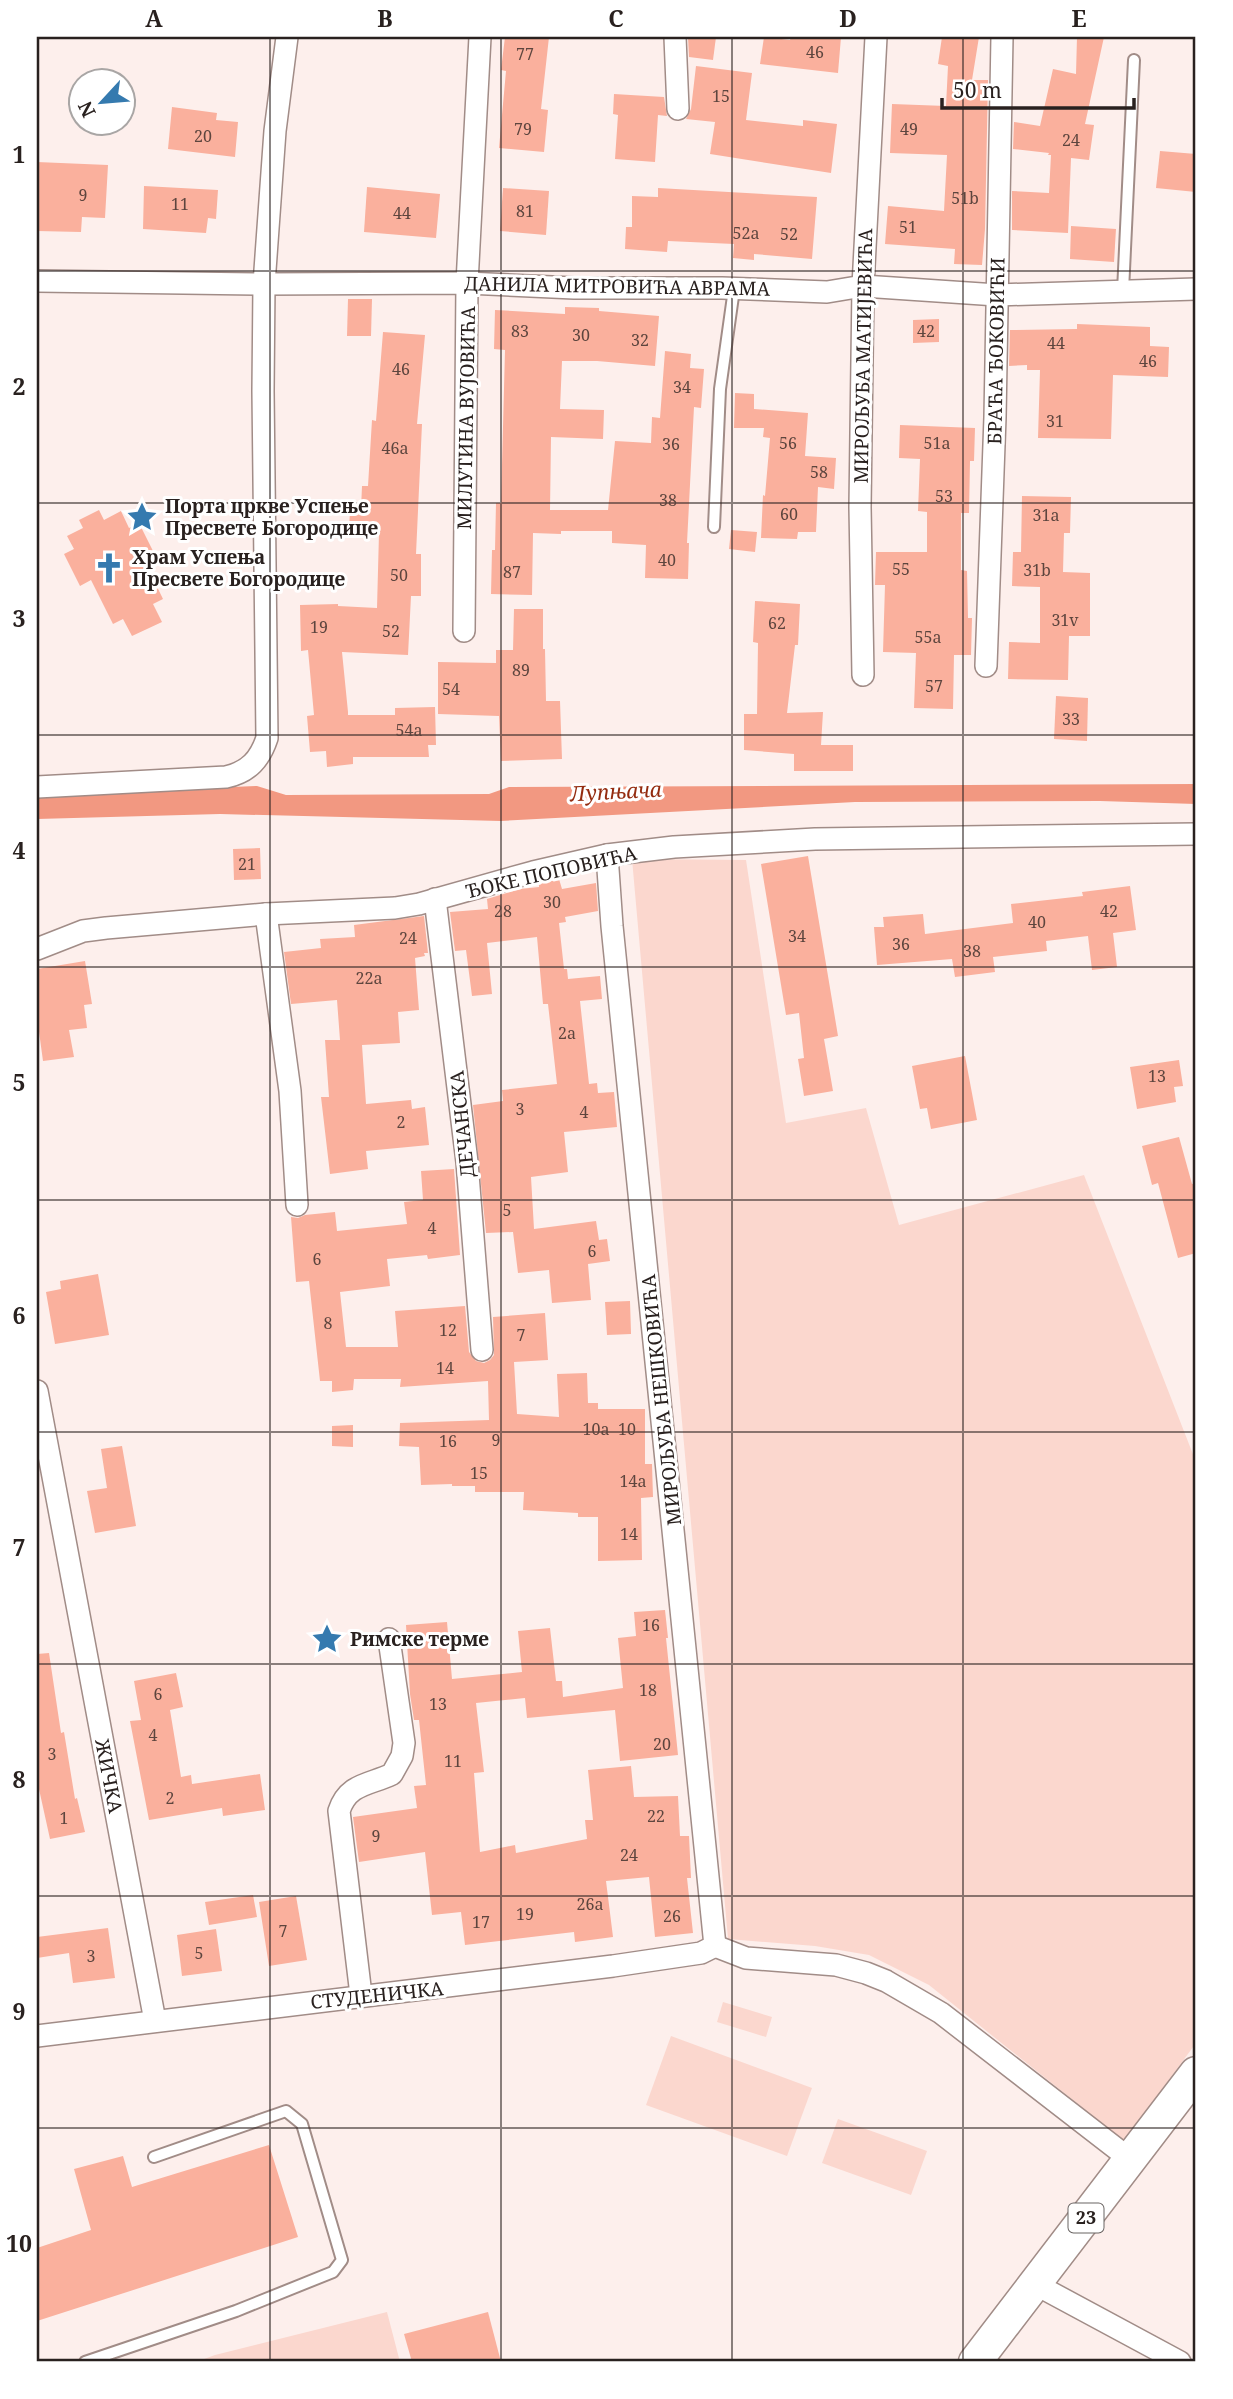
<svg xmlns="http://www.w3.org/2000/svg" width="1233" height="2399" viewBox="0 0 1233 2399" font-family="'Noto Serif',serif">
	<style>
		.green { fill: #fbd7ce }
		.water { fill: #f29881 }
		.building { fill: #fab09d }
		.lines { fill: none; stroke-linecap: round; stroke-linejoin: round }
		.service-casing { stroke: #a18c87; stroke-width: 14 }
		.minor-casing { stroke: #a18c87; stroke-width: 24 }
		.primary-casing { stroke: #a18c87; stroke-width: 35 }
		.service { stroke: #fff; stroke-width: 10 }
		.minor { stroke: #fff; stroke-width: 21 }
		.primary { stroke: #fff; stroke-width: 32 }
		.grid { fill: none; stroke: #29211f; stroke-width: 2; stroke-opacity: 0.55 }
		.labels { text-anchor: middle; stroke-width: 6; stroke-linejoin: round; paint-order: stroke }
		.number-label { font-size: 16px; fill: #5d453e }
		.shield { fill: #fff; stroke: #696462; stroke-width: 2 }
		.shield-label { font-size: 18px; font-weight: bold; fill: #29211f }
		.street-label { font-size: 19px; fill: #29211f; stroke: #fff }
		.poi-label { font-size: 19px; font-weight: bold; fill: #29211f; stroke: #fff; text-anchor: start }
		.water-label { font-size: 21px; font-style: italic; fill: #942c10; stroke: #fff }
		.neatline { fill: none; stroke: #29211f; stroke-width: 2.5 }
		.grid-label { font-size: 23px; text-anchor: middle; font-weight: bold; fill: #29211f }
	</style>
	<rect width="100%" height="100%" fill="#fdefec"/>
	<g class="green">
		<polygon points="632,859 746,860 786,1123 866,1108 899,1225 1084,1175 1196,1462 1196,2043 1124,2141 929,1985 869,1955 815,1946 728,1939"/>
		<polygon points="723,2002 772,2017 766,2037 717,2022"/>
		<polygon points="671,2036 812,2088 787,2156 646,2105"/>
		<polygon points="838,2119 927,2151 911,2195 822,2163"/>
		<polygon points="387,2312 400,2362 196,2362 215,2355"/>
	</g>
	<polygon class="water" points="1196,784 1196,804 1100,801 855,802 501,821 220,814 37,819 37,795 257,786 286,795 489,794 509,787"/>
	<g class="building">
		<polygon points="505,37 549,37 541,109 548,110 544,152 499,148 506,71 501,70"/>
		<polygon points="688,37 716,37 713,60 689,57"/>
		<polygon points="764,37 790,40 791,37 841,37 838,73 760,64"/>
		<polygon points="942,37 979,37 972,80 988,80 985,229 982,265 954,264 955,249 885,244 888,206 944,211 947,155 890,153 892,104 946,106 948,66 938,64"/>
		<polygon points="1077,37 1104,37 1085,124 1094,125 1089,160 1071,158 1068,233 1012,230 1012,191 1049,193 1051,155 1048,155 1049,153 1013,149 1014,122 1040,126 1053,69 1076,74"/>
		<polygon points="696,66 752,73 746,120 803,126 803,120 837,124 831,173 710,154 715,122 686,119 691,109"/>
		<polygon points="614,94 664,97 667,116 658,115 655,162 615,159 618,115 613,114"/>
		<polygon points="172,107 217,113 216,120 238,122 235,157 168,149"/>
		<polygon points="1160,151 1196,154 1196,192 1156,188"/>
		<polygon points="37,162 108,165 105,218 82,217 81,232 37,231"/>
		<polygon points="144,186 218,190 216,219 208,218 206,233 143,229"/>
		<polygon points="367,187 440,194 436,238 364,232"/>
		<polygon points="503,188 549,191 546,235 500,231"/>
		<polygon points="658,188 817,197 812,259 754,254 754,260 733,258 734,244 668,241 667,252 625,249 626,227 632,227 632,196 658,197"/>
		<polygon points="1071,226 1116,229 1114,262 1070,259"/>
		<polygon points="348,299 372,299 371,336 347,336"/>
		<polygon points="565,307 599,308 599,311 659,316 655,366 597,361 562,361 560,409 604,410 603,439 551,437 550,510 608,510 615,441 651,443 652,417 660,418 665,351 691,354 690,368 704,369 701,408 694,407 687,543 689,543 688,579 645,578 646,545 612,543 612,531 561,531 561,534 533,533 532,595 491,594 492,550 495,550 496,503 501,503 505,350 494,349 495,310 565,314"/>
		<polygon points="939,319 939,342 913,343 913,320"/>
		<polygon points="1077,324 1150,327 1150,346 1169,347 1168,377 1113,375 1111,439 1038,438 1040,370 1027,370 1027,365 1009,366 1010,330 1077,329"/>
		<polygon points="383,332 425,335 417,424 422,424 416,554 421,554 421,596 411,596 408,655 342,652 348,712 348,715 395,715 395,708 435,707 436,745 428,745 429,757 353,757 353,764 327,767 326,751 310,752 307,716 314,715 308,650 301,651 300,605 338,604 338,606 377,608 379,533 349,532 350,509 361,509 362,486 368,486 372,420 376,421"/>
		<polygon points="735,393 754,394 754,409 808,413 805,456 836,458 834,489 818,487 816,532 798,532 797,539 761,538 763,495 765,496 770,438 763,437 764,428 734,428"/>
		<polygon points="900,425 975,428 974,461 970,461 969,513 961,513 961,570 967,571 968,618 972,618 971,655 954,655 953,709 914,708 916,653 883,652 885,585 875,585 876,552 927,552 927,512 918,511 920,459 899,458"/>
		<polygon points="1022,496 1071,497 1070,533 1064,533 1063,572 1090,573 1090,636 1069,636 1068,680 1008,679 1009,642 1040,643 1040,587 1012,586 1013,552 1021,552"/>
		<polygon points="99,510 104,520 121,511 129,528 139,523 153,551 142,556 163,599 153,604 162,622 132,636 123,619 113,624 91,580 80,586 64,554 74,549 67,536 83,528 79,520"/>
		<polygon points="731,530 757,532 755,552 729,549"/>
		<polygon points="755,601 800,604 798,645 795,645 787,713 823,712 821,745 853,745 853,771 794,771 794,754 744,750 744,714 757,714 758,643 753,642"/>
		<polygon points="514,609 543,609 543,649 545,649 546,701 560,701 562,759 501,761 499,716 438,714 438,662 496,663 496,650 513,650"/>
		<polygon points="1056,696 1088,698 1087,741 1054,739"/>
		<polygon points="260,848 261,879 234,880 233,849"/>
		<polygon points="808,856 838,1036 824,1039 833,1091 804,1096 798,1059 804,1058 799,1013 786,1015 761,864"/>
		<polygon points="559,879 562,889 596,883 598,911 565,917 566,922 559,923 564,969 567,969 568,979 600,976 602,999 580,1001 589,1084 597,1083 598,1093 614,1092 617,1127 564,1132 568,1172 531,1177 534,1229 596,1221 599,1240 607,1239 610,1261 588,1264 591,1300 552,1303 549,1270 518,1273 513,1232 486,1233 473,1105 503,1101 502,1090 557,1084 548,1004 543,1004 537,937 487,943 492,994 472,996 466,950 455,951 450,912 488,909 487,899 520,889 539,887 539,884"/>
		<polygon points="1130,886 1136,930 1113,933 1117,967 1092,970 1088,936 1046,941 1047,951 993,957 995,972 955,977 952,959 877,965 874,927 884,927 883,917 923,914 925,934 1013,923 1011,904 1083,896 1082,892"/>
		<polygon points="424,916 428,953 424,953 425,956 415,958 419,1010 398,1012 400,1043 362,1045 366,1104 411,1100 412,1109 425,1107 429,1145 366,1151 368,1169 330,1174 321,1097 329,1097 325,1040 340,1040 337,1000 291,1004 284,952 321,948 320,939 355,937 354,925"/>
		<polygon points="85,961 92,1004 84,1005 87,1028 69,1030 74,1057 43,1061 37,1017 37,969"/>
		<polygon points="965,1056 977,1120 931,1129 927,1108 920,1109 912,1066"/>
		<polygon points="1179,1060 1183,1086 1174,1087 1176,1102 1137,1109 1130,1067"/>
		<polygon points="1179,1137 1192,1184 1196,1183 1196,1253 1178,1258 1158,1183 1152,1185 1142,1146"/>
		<polygon points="454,1169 460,1255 428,1259 427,1255 387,1259 390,1286 340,1292 346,1347 398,1347 395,1311 465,1306 469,1352 476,1361 484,1363 490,1360 494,1355 493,1317 545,1313 548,1360 514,1362 517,1414 559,1417 557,1374 587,1373 588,1403 598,1403 598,1409 645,1409 645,1464 652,1464 653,1497 641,1498 642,1560 598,1561 598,1517 578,1517 578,1513 523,1510 524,1492 475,1492 475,1486 452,1486 452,1484 421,1485 419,1447 399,1446 400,1423 489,1420 488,1381 400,1387 401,1379 354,1379 353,1390 332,1392 332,1381 320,1381 309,1281 296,1282 291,1217 298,1218 305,1215 335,1212 337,1231 407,1224 404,1202 423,1200 421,1171"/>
		<polygon points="98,1274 109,1335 55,1344 46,1292 61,1289 60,1281"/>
		<polygon points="630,1301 631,1334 607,1335 605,1302"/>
		<polygon points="353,1425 353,1447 332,1446 332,1426"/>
		<polygon points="122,1446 136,1526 95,1533 87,1491 107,1488 101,1449"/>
		<polygon points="665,1610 668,1638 666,1638 678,1755 620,1761 615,1710 527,1718 525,1698 476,1703 484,1772 474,1773 480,1852 515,1845 516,1853 587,1839 585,1820 593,1820 588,1770 631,1766 634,1797 678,1796 680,1836 689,1836 691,1878 687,1878 693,1933 655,1937 649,1877 606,1881 613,1937 575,1942 574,1932 465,1945 461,1912 432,1915 425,1852 359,1862 353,1817 417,1808 414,1786 426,1785 419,1720 414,1720 410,1694 406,1625 447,1622 452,1679 522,1672 518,1631 550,1628 556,1681 562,1681 563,1697 623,1688 618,1638 636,1636 634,1612"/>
		<polygon points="49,1653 61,1733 64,1732 75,1799 77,1798 85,1832 50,1839 37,1780 37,1654"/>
		<polygon points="176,1673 183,1707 170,1710 181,1777 191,1775 192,1784 260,1774 265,1810 223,1816 222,1808 149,1820 130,1721 141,1720 134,1681"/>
		<polygon points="253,1895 257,1917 209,1925 205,1902"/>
		<polygon points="296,1896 307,1960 269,1966 259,1902"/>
		<polygon points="108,1928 115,1978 73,1983 69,1953 37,1958 37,1937"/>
		<polygon points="216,1929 222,1971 182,1976 177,1935"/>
		<polygon points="269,2145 298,2237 37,2321 37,2248 91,2230 74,2169 123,2156 132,2187"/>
		<polygon points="488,2312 501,2362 412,2362 404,2334"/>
	</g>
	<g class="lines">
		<g class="service-casing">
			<g id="service">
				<polyline points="1123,291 1134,60"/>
				<polyline points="714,527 720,389 734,289"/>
				<polyline points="85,2362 236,2311 333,2272 342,2260 302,2124 286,2111 154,2157"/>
			</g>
		</g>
		<g class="minor-casing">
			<g id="minor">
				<polyline points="675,37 678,109"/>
				<polyline points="37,281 264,284 467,283 574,288 722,288 827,292 863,286 997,295 1196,289"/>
				<polyline points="464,631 467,283 480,37"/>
				<polyline points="986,666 995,417 1002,37"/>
				<polyline points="863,675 860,507 863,286 876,37"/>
				<path d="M37,787L226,777C249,772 260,759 267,738L263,391L264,284L275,131L287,37"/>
				<polyline points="607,855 612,926 715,1946"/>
				<polyline points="435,899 467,1162 482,1350"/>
				<polyline points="266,914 290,1091 297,1205"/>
				<polyline points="37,949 83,931 106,928 266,914 395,908 419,904 533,872 607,855 674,847 815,839 1196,834"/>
				<polyline points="37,1391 155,2021"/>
				<polyline points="715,1946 746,1958 836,1965 866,1973 886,1981 941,2013 1131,2160"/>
				<path d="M361,1995L339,1811C348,1783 370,1785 392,1774L402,1756L404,1743L389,1639"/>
				<polyline points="37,2036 613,1966 701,1953 715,1946"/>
				<polyline points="1035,2284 1180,2362"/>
			</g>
		</g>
		<g class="primary-casing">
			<polyline id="primary" points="975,2362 1196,2073"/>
		</g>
		<use href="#service" class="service"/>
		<use href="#minor" class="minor"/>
		<use href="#primary" class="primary"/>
	</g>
	<path class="grid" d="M270,37V2362M501,37V2362M732,37V2362M963,37V2362M37,271H1196M37,503H1196M37,735H1196M37,967H1196M37,1200H1196M37,1432H1196M37,1664H1196M37,1896H1196M37,2128H1196"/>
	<defs>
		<g id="sight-bare" transform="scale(2.415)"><path d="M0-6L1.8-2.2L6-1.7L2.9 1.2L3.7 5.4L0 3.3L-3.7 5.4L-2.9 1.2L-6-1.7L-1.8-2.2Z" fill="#357aaf" stroke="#fff" stroke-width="2.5" paint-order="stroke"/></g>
		<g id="church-bare" transform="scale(2.415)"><path d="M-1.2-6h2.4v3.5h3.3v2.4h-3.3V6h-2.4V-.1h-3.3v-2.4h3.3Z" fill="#357aaf" stroke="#fff" stroke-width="2.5" paint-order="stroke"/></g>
	</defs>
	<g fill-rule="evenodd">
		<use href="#sight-bare" x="142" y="517"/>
		<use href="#church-bare" x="109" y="568"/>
		<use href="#sight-bare" x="327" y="1639"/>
	</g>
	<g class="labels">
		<g class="number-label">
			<text x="815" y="58">46</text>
			<text x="525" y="60">77</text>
			<text x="721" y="102">15</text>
			<text x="523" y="135">79</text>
			<text x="909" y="135">49</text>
			<text x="203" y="142">20</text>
			<text x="1071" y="146">24</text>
			<text x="83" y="201">9</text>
			<text x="965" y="204">51b</text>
			<text x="180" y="210">11</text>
			<text x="525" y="217">81</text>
			<text x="402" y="219">44</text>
			<text x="908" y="233">51</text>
			<text x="746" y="239">52a</text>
			<text x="789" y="240">52</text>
			<text x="520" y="337">83</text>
			<text x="926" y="337">42</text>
			<text x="581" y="341">30</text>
			<text x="640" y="346">32</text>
			<text x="1056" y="349">44</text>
			<text x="1148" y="367">46</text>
			<text x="401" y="375">46</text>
			<text x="682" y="393">34</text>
			<text x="1055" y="427">31</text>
			<text x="788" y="449">56</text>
			<text x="937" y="449">51a</text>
			<text x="671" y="450">36</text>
			<text x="395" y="454">46a</text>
			<text x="819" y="478">58</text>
			<text x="944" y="502">53</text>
			<text x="668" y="506">38</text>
			<text x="789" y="520">60</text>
			<text x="1046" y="521">31a</text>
			<text x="667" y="566">40</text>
			<text x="901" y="575">55</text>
			<text x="1037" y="576">31b</text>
			<text x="512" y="578">87</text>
			<text x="399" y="581">50</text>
			<text x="1065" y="626">31v</text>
			<text x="777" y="629">62</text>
			<text x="319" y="633">19</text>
			<text x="391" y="637">52</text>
			<text x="928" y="643">55a</text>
			<text x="521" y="676">89</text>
			<text x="934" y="692">57</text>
			<text x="451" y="695">54</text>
			<text x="1071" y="725">33</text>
			<text x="409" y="736">54a</text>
			<text x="247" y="870">21</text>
			<text x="552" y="908">30</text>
			<text x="503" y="917">28</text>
			<text x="1109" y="917">42</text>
			<text x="1037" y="928">40</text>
			<text x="797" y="942">34</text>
			<text x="408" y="944">24</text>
			<text x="901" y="950">36</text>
			<text x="972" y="957">38</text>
			<text x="369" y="984">22a</text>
			<text x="567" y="1039">2a</text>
			<text x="1157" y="1082">13</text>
			<text x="520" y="1115">3</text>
			<text x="584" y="1118">4</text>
			<text x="401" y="1128">2</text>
			<text x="507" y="1216">5</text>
			<text x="432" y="1234">4</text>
			<text x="592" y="1257">6</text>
			<text x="317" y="1265">6</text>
			<text x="328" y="1329">8</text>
			<text x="448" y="1336">12</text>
			<text x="521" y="1341">7</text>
			<text x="445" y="1374">14</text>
			<text x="596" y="1435">10a</text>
			<text x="627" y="1435">10</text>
			<text x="496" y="1446">9</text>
			<text x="448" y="1447">16</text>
			<text x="479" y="1479">15</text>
			<text x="633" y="1487">14a</text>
			<text x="629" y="1540">14</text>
			<text x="651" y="1631">16</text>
			<text x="648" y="1696">18</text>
			<text x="158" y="1700">6</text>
			<text x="438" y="1710">13</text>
			<text x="153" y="1741">4</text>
			<text x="662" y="1750">20</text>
			<text x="52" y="1760">3</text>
			<text x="453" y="1767">11</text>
			<text x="170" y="1804">2</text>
			<text x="656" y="1822">22</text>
			<text x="64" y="1824">1</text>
			<text x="376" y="1842">9</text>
			<text x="629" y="1861">24</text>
			<text x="590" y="1910">26a</text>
			<text x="525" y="1920">19</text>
			<text x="672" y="1922">26</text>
			<text x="481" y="1928">17</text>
			<text x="283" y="1937">7</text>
			<text x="199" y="1959">5</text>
			<text x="91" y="1962">3</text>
		</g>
		<rect class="shield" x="1068.5" y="2203.5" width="35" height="29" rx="5"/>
		<g class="shield-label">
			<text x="1086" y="2224">23</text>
		</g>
		<g class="street-label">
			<text transform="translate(617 286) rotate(1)" y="7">ДАНИЛА МИТРОВИЋА АВРАМА</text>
			<text transform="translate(996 351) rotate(-89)" y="7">БРАЋА ЂОКОВИЋИ</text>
			<text transform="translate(863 356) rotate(-89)" y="7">МИРОЉУБА МАТИЈЕВИЋА</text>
			<text transform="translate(466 418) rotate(-89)" y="7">МИЛУТИНА ВУЈОВИЋА</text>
			<text transform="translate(551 872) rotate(-13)" y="7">ЂОКЕ ПОПОВИЋА</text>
			<text transform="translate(462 1124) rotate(-96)" y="7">ДЕЧАНСКА</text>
			<text transform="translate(661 1400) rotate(-96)" y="7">МИРОЉУБА НЕШКОВИЋА</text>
			<text transform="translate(109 1776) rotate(79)" y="7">ЖИЧКА</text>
			<text transform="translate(377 1995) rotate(-6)" y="7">СТУДЕНИЧКА</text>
		</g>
		<g class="poi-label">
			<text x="165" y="513">Порта цркве Успење<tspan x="165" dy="22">Пресвете Богородице</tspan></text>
			<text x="132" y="564">Храм Успења<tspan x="132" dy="22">Пресвете Богородице</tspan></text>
			<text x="350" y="1646">Римске терме</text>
		</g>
		<g class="water-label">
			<text transform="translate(616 792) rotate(-3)" y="7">Лупњача</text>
		</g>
	</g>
	<rect width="1233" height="2399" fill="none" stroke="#ffffff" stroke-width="77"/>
	<g transform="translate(102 102) rotate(244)"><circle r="33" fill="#ffffff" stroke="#a9a6a5" stroke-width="2"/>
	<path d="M0-5L12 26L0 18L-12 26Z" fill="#357aaf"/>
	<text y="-10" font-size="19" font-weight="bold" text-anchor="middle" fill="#29211f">N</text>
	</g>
	<path d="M942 98v10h192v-10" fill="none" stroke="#29211f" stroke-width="3.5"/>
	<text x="953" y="98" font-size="21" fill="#29211f" stroke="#ffffff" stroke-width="5" paint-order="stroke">50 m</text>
	<rect x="38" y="38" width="1156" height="2322" class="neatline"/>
	<g class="grid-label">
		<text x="154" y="27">A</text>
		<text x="385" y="27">B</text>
		<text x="616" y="27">C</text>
		<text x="848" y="27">D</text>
		<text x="1079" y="27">E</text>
		<text x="19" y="163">1</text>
		<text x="19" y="395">2</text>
		<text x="19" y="627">3</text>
		<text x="19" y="859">4</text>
		<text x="19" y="1091">5</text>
		<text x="19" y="1324">6</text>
		<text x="19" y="1556">7</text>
		<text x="19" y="1788">8</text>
		<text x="19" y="2020">9</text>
		<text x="19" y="2252">10</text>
	</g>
</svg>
